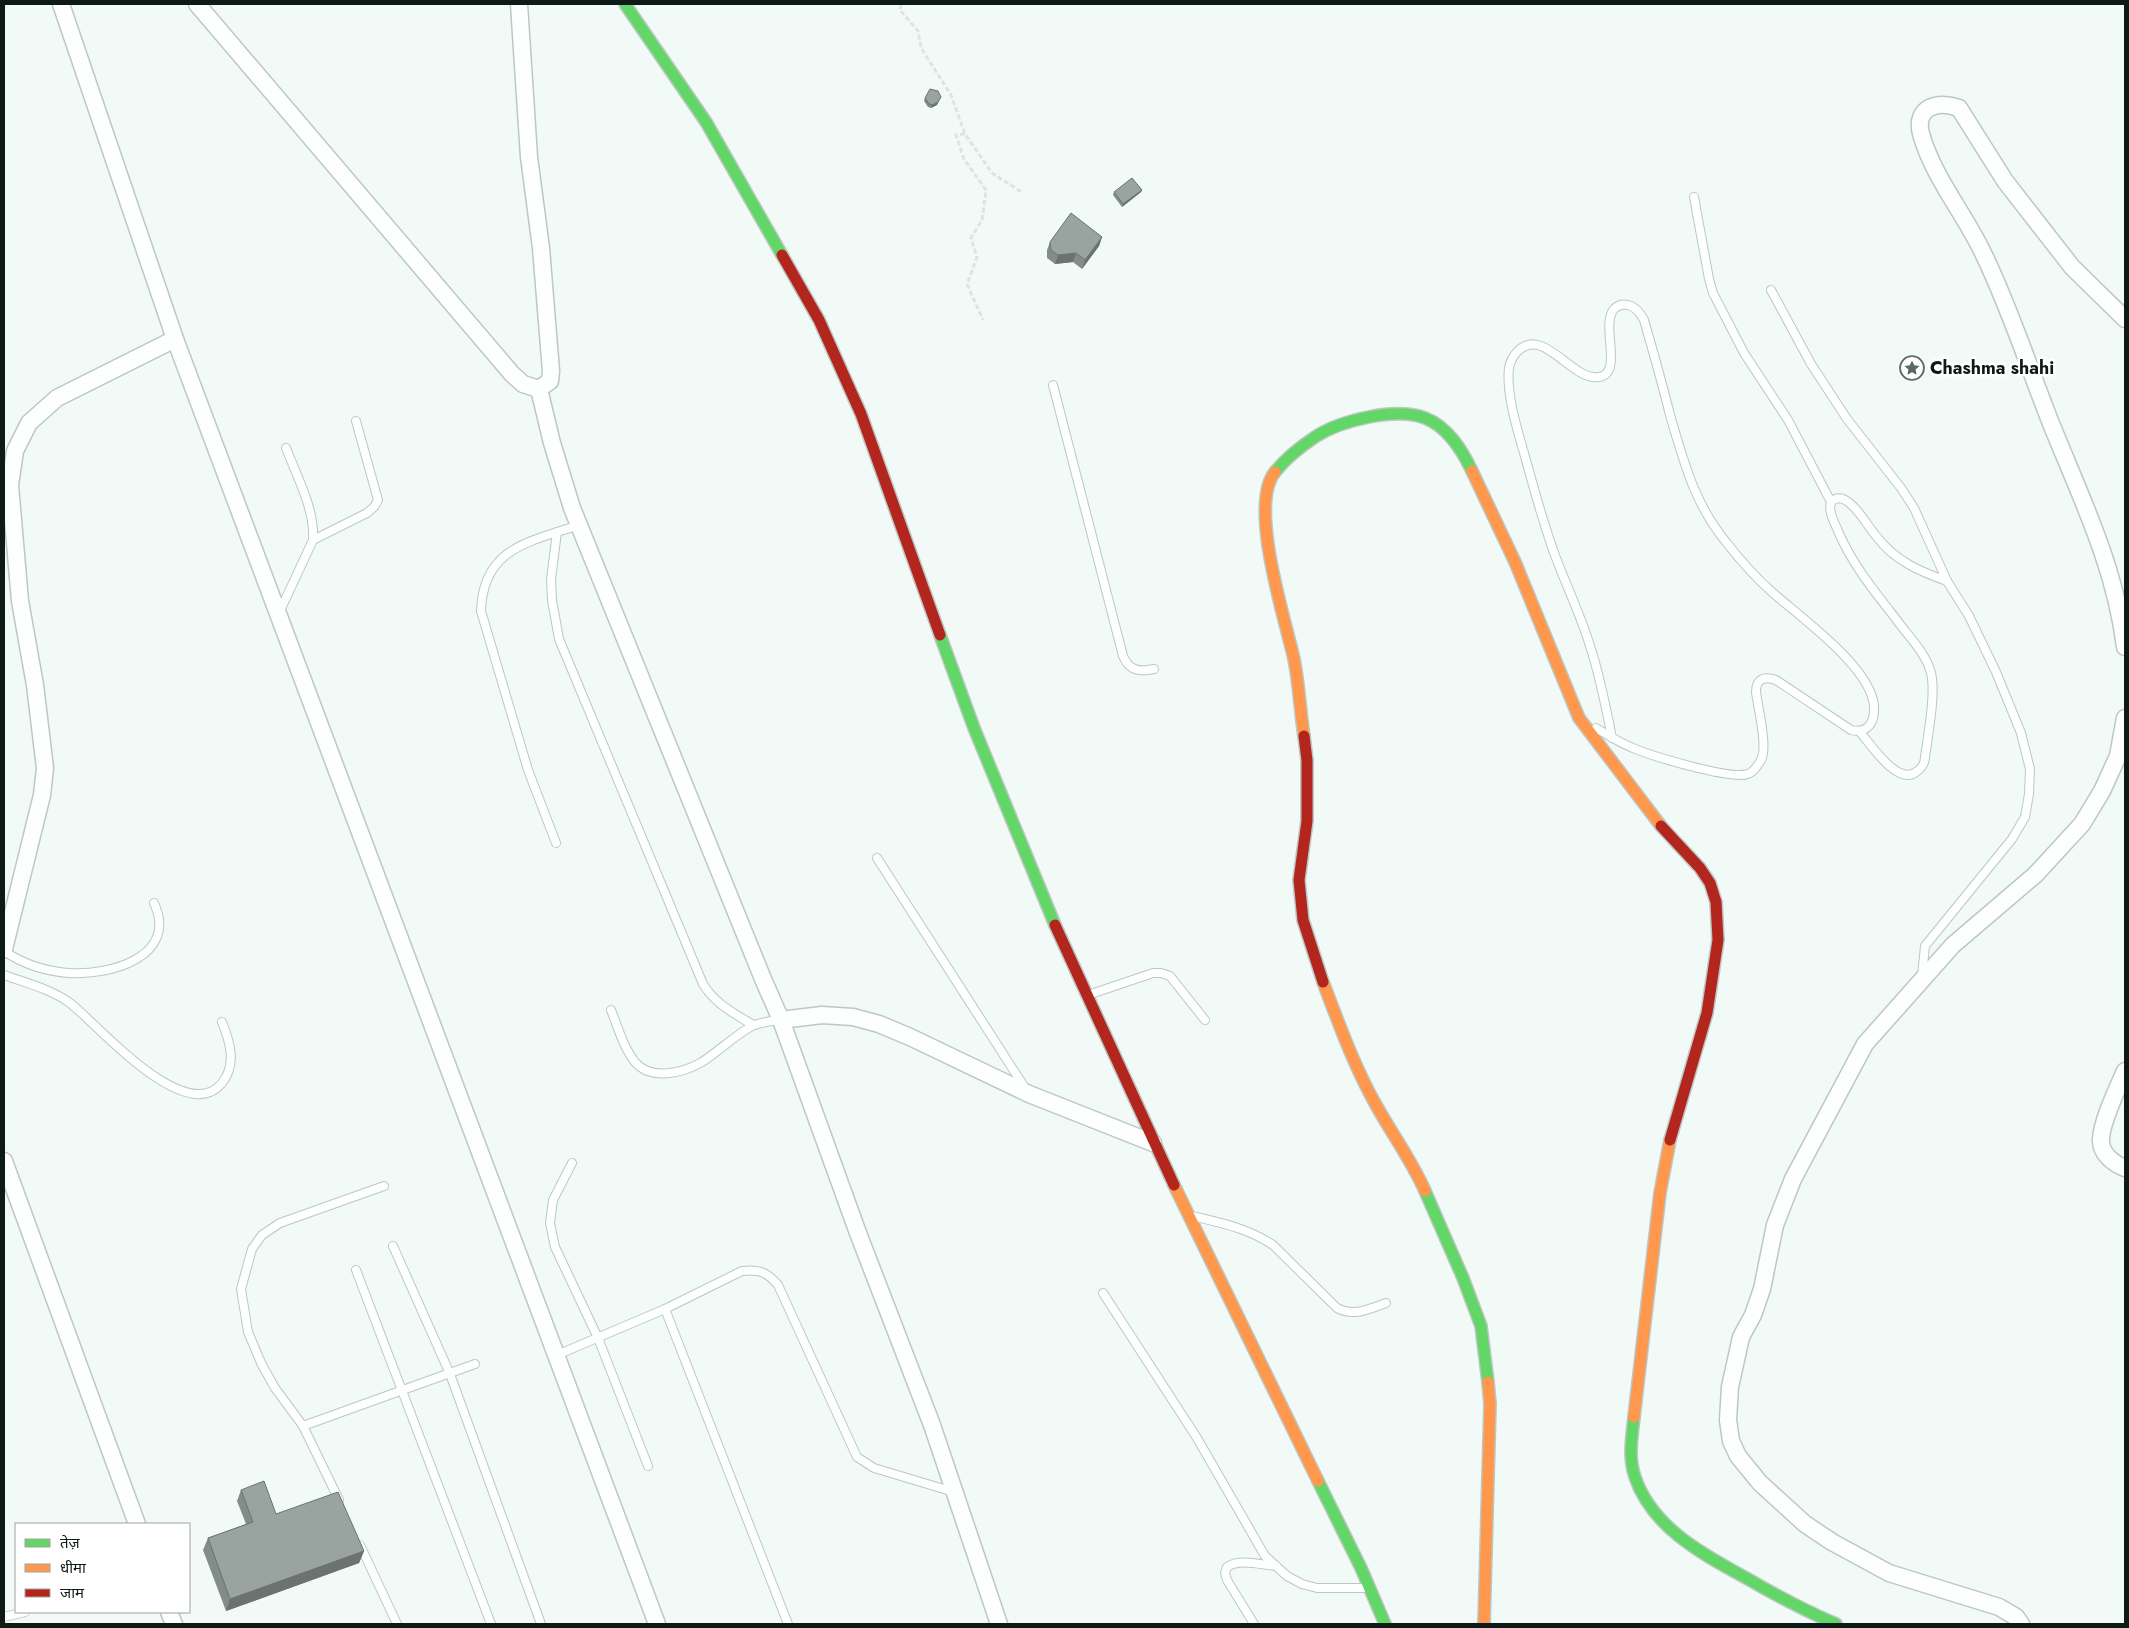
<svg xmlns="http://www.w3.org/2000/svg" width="2129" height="1628" viewBox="0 0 2129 1628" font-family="Jost,'Noto Sans Devanagari',sans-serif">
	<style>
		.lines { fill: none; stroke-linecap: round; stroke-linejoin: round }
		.lane-casing { stroke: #bdc7c3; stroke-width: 10 }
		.street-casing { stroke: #bdc7c3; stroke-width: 19 }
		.fast-casing { stroke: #bdc7c3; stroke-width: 14 }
		.slow-casing { stroke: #bdc7c3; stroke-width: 14 }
		.jam-casing { stroke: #bdc7c3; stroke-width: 14 }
		.path { stroke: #e0e3e2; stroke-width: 3; stroke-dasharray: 5 2.5; stroke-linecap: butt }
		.lane { stroke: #fdfefe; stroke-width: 8 }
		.street { stroke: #fdfefe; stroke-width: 16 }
		.fast { stroke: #63d668; stroke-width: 11 }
		.slow { stroke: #ff974d; stroke-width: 11 }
		.jam { stroke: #b3261e; stroke-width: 11 }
		.wall { fill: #848c8a }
		.shaded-wall { fill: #6b7270 }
		.building { fill: #99a3a0; stroke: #6b7270 }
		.labels { text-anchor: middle; stroke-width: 5; stroke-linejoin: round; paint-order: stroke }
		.poi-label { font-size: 18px; font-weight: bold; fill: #0d1a15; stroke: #fff; text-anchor: start }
	</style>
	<rect width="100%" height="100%" fill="#f2faf7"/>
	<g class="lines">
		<g class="lane-casing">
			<g id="lane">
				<polyline points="1694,197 1709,279 1713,293 1744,353 1788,420 1831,502"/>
				<polyline points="1771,290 1811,364 1847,419 1901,488 1914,508 1947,581 1969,616 1996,672 2021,733 2030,769 2029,794 2025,817 2012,839 1925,946 1922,976"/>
				<path d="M1053,385L1123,656C1129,671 1140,672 1154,669"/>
				<path d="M557,532L551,579L552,600L559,639L703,984C715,1004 734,1013 753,1025"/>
				<polyline points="313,540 367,513 374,507 378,500 356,421"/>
				<path d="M279,613L313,540C315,509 297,477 286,448"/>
				<path d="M1596,728C1608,735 1620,743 1633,748C1652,756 1730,780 1748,774C1754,772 1758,765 1761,760C1768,747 1758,708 1756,692C1756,678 1765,676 1776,680L1851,730C1868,734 1875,722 1874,706C1871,667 1800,617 1772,592C1755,577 1740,560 1726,542C1694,503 1684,462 1670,415C1662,383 1653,351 1644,320C1640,313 1636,307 1628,305C1623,304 1618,305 1614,309C1600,325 1624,373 1599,377C1572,382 1543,324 1517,352C1513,356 1510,363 1509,368C1506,393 1517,429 1524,453C1534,488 1543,524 1556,558C1567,587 1581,616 1590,646C1600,676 1606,707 1612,738"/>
				<path d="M1860,732C1871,745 1898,786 1916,772C1921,769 1925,763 1925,757C1928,735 1936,693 1931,673C1926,653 1908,636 1896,619C1874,591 1852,564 1838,531C1834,521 1828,512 1831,502C1836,497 1842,497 1848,502C1860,510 1867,526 1877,537C1895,561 1921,572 1947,581"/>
				<path d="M556,843L528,770L481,611C483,548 529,542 579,525"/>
				<polyline points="877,858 1025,1088"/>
				<path d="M4,951C23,964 45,971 68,973C109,976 179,957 154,903"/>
				<path d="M4,975C26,983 51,989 70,1003C97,1024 186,1128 222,1083C237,1064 230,1042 222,1022"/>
				<polyline points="1088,995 1153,973 1161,973 1170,976 1205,1020"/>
				<path d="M611,1010C618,1027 623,1047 635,1062C651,1081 683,1073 702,1062C719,1051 734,1036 752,1026C760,1022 772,1021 781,1020"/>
				<polyline points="572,1163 553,1200 550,1223 555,1247 598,1338 648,1466"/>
				<path d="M1192,1216C1221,1223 1248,1228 1273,1245L1337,1308C1354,1317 1369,1309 1386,1303"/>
				<polyline points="393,1246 450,1374 541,1624"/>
				<polyline points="356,1270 491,1624"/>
				<polyline points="1103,1293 1197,1438 1265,1556 1287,1576 1302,1584 1317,1588 1367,1588"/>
				<polyline points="665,1309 788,1624"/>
				<path d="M557,1355L665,1309L742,1271C759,1269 767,1272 778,1285L857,1457L874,1468L954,1492"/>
				<polyline points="303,1426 475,1364"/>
				<polyline points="339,1500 303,1426 275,1388 262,1365 248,1332 241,1289 252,1249 262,1235 280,1223 384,1186"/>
				<polyline points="360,1545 397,1624"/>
				<polyline points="4,1617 25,1612"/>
				<path d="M1254,1624L1227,1580L1225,1573L1227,1567C1239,1558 1262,1565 1276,1566"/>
			</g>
		</g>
		<g class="street-casing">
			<g id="street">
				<polyline points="61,4 175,339 657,1624"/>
				<polyline points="197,4 512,374 523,384 539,389"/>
				<polyline points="519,4 529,157 541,248 551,371 550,381 539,389"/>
				<path d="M2125,319L2072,267L2005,181L1959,108C1938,100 1914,107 1921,134C1934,179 1965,214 1984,255C2010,309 2028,365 2050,421C2080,496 2115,565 2125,647"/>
				<polyline points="539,389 552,443 572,508 763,979 781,1020 822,1015 853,1017 879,1024 910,1037 1029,1094 1153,1143"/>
				<polyline points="4,949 42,795 45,768 35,685 20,601 10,485 15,451 29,423 57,398 175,339"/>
				<polyline points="781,1020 858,1233 932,1425 999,1624"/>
				<path d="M2125,1071C2118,1087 2100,1125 2101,1141C2101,1154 2114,1164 2125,1168"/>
				<polyline points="4,1161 137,1524"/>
				<polyline points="169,1612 174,1624"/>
				<polyline points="2021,1624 2016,1617 1999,1607 1889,1573 1832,1542 1805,1524 1760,1483 1738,1456 1731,1441 1728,1420 1730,1387 1741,1337 1753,1315 1762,1289 1775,1225 1793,1179 1865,1044 1953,945 2035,875 2082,824 2102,791 2118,756 2125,718"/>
			</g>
		</g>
		<g class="fast-casing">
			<g id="fast">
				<polyline points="625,4 706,122 782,255"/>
				<path d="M1275,472C1286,458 1300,447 1315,437C1341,420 1396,407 1425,418C1448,427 1462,450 1472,471"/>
				<polyline points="940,635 974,728 1055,925"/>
				<polyline points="1425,1191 1463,1278 1481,1326 1488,1382"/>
				<path d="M1634,1417C1632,1437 1628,1457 1635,1477C1652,1528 1704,1555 1748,1579C1777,1596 1806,1611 1836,1624"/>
				<polyline points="1318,1481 1361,1568 1385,1624"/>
			</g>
		</g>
		<g class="slow-casing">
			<g id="slow">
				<polyline points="1472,471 1515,562 1579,718 1661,826"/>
				<path d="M1275,472C1248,505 1285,619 1294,659C1299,684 1300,710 1304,736"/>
				<path d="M1323,982C1339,1024 1354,1066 1376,1105C1392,1134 1412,1161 1425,1191"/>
				<polyline points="1174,1185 1318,1481"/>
				<polyline points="1634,1417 1660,1193 1670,1140"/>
				<polyline points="1484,1624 1490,1404 1488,1382"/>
			</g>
		</g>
		<g class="jam-casing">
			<g id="jam">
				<polyline points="782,255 819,320 861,414 940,635"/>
				<polyline points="1304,736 1307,760 1307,821 1299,880 1303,920 1323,982"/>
				<polyline points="1661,826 1700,868 1710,883 1716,902 1718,940 1707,1013 1670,1140"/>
				<polyline points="1055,925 1174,1185"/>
			</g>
		</g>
		<g class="path">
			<polyline points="901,4 900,10 918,31 921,48 951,95 965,134 992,173 1023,193"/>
			<polyline points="965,134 956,135 964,159 986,190 982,220 971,238 977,257 967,284 983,320"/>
		</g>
		<use href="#lane" class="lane"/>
		<use href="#street" class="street"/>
		<use href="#fast" class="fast"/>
		<use href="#slow" class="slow"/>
		<use href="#jam" class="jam"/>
	</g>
	<g class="wall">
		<polygon points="941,97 937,105 931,108 928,107 924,101 925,98"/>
		<polygon points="1142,190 1141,192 1122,207 1113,195 1114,192"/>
		<polygon points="1102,237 1099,246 1082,269 1073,262 1055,264 1047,258 1047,250 1050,242"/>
		<polygon points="241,1490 276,1514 364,1551 359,1563 226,1611 203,1550 208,1538 246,1524 237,1501"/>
	</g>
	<g class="shaded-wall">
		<polygon points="938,102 937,105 931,108 932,105"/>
		<polygon points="1142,190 1141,192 1122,207 1123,204"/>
		<polygon points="1102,237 1099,246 1082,269 1085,260"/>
		<polygon points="1076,253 1073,262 1055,264 1058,255"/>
		<polygon points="364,1551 359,1563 226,1611 230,1599"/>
	</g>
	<g class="building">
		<polygon points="930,89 938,91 941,97 938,102 932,105 929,104 925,98"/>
		<polygon points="1132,178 1142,190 1123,204 1114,192"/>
		<polygon points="1071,213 1102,237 1085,260 1076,253 1058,255 1051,250 1050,242"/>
		<polygon points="264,1481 276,1514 338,1492 364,1551 230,1599 208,1538 253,1522 241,1490"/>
	</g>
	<defs>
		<g id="sight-ring" transform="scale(1.25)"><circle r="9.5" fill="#fff" stroke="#5d6864" stroke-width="1.5"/><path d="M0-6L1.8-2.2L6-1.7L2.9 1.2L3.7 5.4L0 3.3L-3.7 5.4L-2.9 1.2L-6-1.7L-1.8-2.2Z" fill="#5d6864"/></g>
	</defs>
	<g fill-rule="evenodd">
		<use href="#sight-ring" x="1912" y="368"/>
	</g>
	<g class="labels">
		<g class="poi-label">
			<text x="1930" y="374">Chashma shahi</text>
		</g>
	</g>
	<rect width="2129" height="1628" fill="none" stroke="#0d1a15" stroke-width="10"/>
	<rect x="15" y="1523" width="175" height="90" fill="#ffffff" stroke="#9ea3a1"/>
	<rect x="25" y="1539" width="25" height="8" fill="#63d668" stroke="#9ea3a1"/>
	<text x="60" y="1548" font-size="15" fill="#0d1a15">तेज़</text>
	<rect x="25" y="1564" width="25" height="8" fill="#ff974d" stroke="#9ea3a1"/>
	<text x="60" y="1573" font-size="15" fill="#0d1a15">धीमा</text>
	<rect x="25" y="1589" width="25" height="8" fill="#b3261e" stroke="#9ea3a1"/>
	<text x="60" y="1598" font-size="15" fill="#0d1a15">जाम</text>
</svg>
